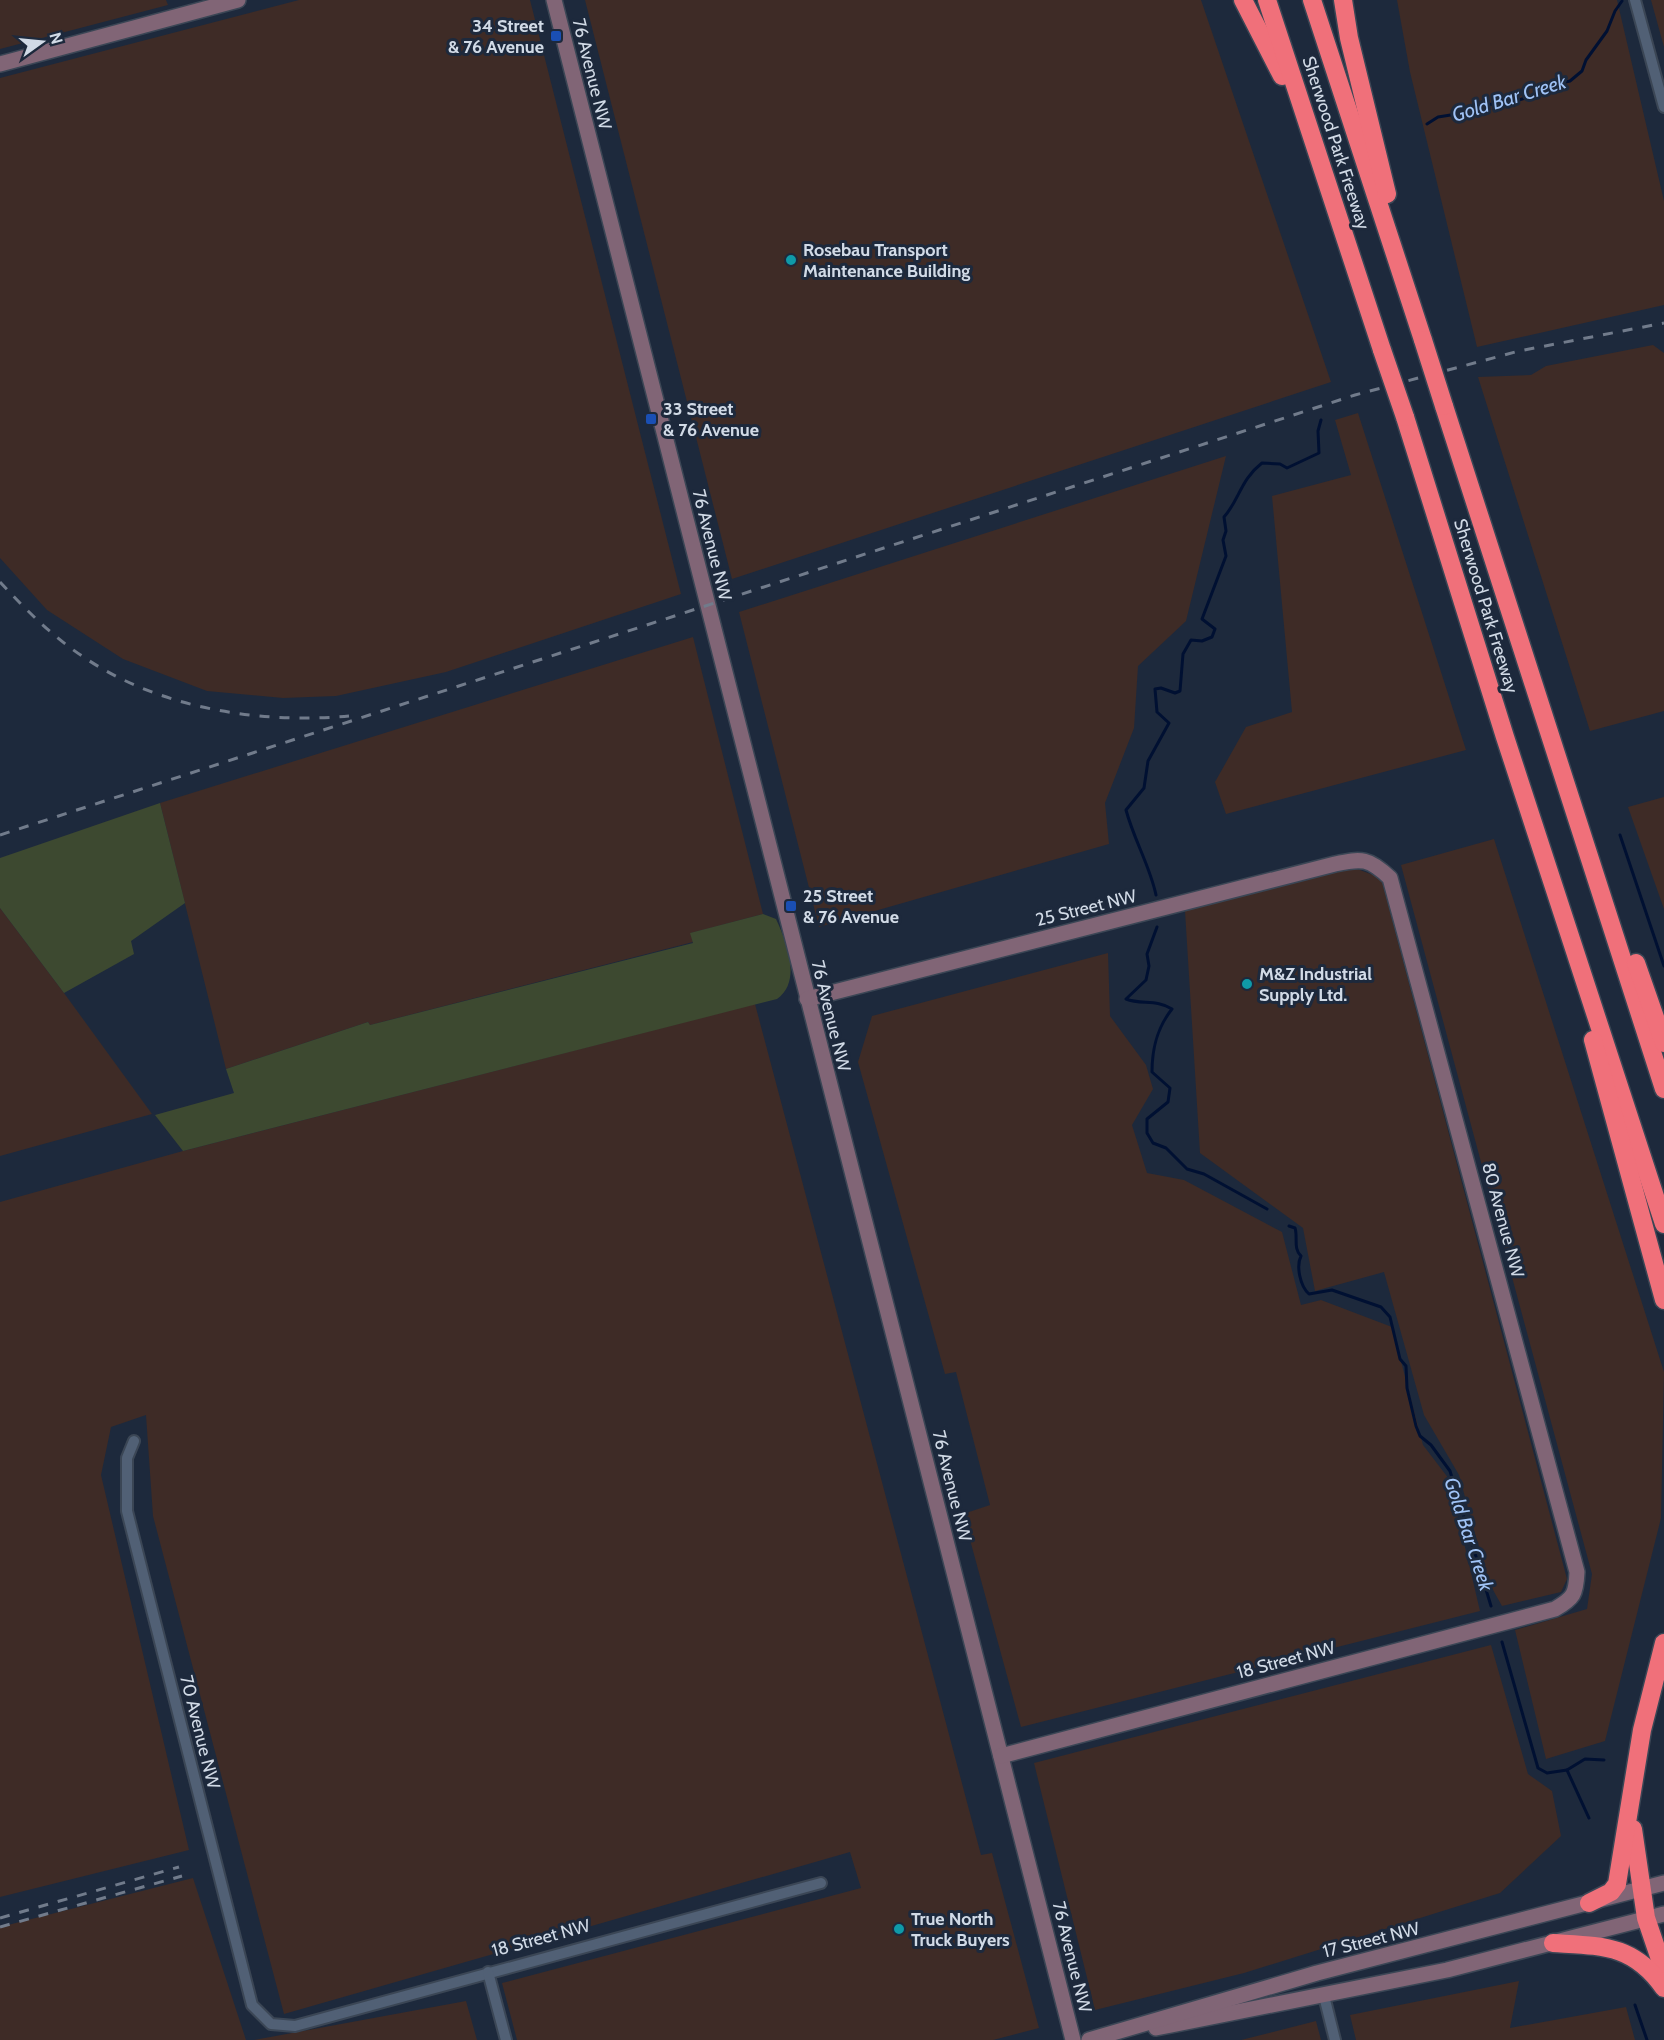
<svg xmlns="http://www.w3.org/2000/svg" width="1664" height="2040" viewBox="0 0 1664 2040" font-family="Cabin,sans-serif">
	<style>
		.industrial { fill: #3e2b26 }
		.green { fill: #3d4930 }
		.lines { fill: none; stroke-linecap: round; stroke-linejoin: round }
		.stream { stroke: #001032; stroke-width: 3 }
		.street-casing { stroke: #3b4655; stroke-width: 14 }
		.secondary-casing { stroke: #3b4655; stroke-width: 18 }
		.highway-casing { stroke: #3b4655; stroke-width: 21 }
		.street { stroke: #516075; stroke-width: 10 }
		.secondary { stroke: #816576; stroke-width: 15 }
		.highway { stroke: #f0707a; stroke-width: 18 }
		.rail { stroke: #717b8b; stroke-width: 3; stroke-dasharray: 10 10; stroke-linecap: butt }
		.highway-bridge-casing { stroke: #3b4655; stroke-width: 21; stroke-linecap: butt }
		.highway-bridge { stroke: #f0707a; stroke-width: 18 }
		.transit-dot { fill: #1a4fb4; stroke: #1d293c; stroke-width: 2 }
		.culture-dot { fill: #0f9aa8; stroke: #1d293c; stroke-width: 2 }
		.labels { text-anchor: middle; stroke-width: 6; stroke-linejoin: round; paint-order: stroke }
		.poi-label { font-size: 18px; font-weight: bold; fill: #d1dae6; stroke: #1d293c; text-anchor: start }
		.street-label { font-size: 18px; fill: #d1dae6; stroke: #1d293c }
		.water-label { font-size: 20px; font-style: italic; fill: #a0c3f6; stroke: #1d293c }
	</style>
	<rect width="100%" height="100%" fill="#1d293c"/>
	<g class="industrial">
		<polygon points="0,0 166,0 168,5 0,49"/>
		<polygon points="299,0 530,0 681,594 446,672 336,696 283,698 207,691 123,659 47,610 0,558 0,78"/>
		<polygon points="585,0 1201,0 1331,382 732,579"/>
		<polygon points="1397,0 1617,0 1664,201 1664,305 1477,347 1410,72"/>
		<polygon points="1651,0 1664,0 1664,47"/>
		<polygon points="1653,345 1664,353 1664,711 1590,731 1478,377 1531,375 1546,366"/>
		<polygon points="1358,413 1466,750 1226,814 1215,782 1246,727 1292,712 1272,496 1351,475 1335,420"/>
		<polygon points="1226,456 1186,621 1138,666 1134,728 1105,803 1109,844 819,927 739,612"/>
		<polygon points="693,637 763,914 691,933 693,942 370,1025 368,1022 226,1069 160,803"/>
		<polygon points="1664,797 1664,909 1628,807"/>
		<polygon points="1494,839 1664,1372 1661,1518 1605,1741 1546,1759 1515,1630 1587,1609 1592,1574 1401,865"/>
		<polygon points="1352,867 1381,878 1567,1579 1561,1592 1502,1606 1488,1581 1459,1475 1424,1415 1384,1272 1315,1291 1303,1228 1200,1153 1185,911"/>
		<polygon points="0,908 64,993 152,1114 0,1156"/>
		<polygon points="1108,953 1110,1016 1146,1065 1153,1089 1132,1125 1147,1173 1184,1180 1282,1232 1301,1305 1321,1300 1392,1327 1423,1445 1449,1479 1480,1611 1021,1727 963,1514 990,1505 956,1372 945,1374 858,1062 872,1016"/>
		<polygon points="755,1004 981,1855 992,1853 1039,2028 993,2040 517,2040 502,1983 861,1888 850,1852 284,2014 153,1516 146,1415 111,1427 101,1475 189,1850 0,1897 0,1202 183,1151"/>
		<polygon points="1491,1645 1528,1774 1552,1791 1561,1836 1500,1893 1244,1973 1095,2010 1034,1763"/>
		<polygon points="193,1878 246,2040 0,2040 0,1927"/>
		<polygon points="1519,1981 1510,2028 1626,2007 1635,2040 1356,2040 1350,2015"/>
		<polygon points="466,2001 477,2040 254,2040"/>
		<polygon points="1316,2021 1321,2040 1241,2040"/>
	</g>
	<g class="green">
		<polygon points="160,803 185,903 131,941 134,954 64,993 0,908 0,858"/>
		<path d="M763,914L776,919C787,943 802,981 777,999L183,1151L155,1115L234,1093L226,1069L368,1022L370,1025L693,943L690,933Z"/>
	</g>
	<g class="lines">
		<g class="stream">
			<polyline points="1427,124 1438,117 1457,114 1471,107 1515,101 1529,97 1548,86 1570,81 1582,71 1586,60 1607,31 1615,11 1622,1"/>
			<polyline points="1620,835 1664,966"/>
			<path d="M1156,895C1150,866 1134,840 1126,810L1144,788L1148,761L1169,723L1157,712L1155,689L1161,688L1175,693L1180,691L1183,654L1191,640L1202,641L1212,637L1215,629L1202,619L1226,556L1223,540L1226,531L1224,517C1240,499 1240,480 1262,463L1280,464L1287,468L1319,453L1318,431L1321,420"/>
			<path d="M1157,927L1147,954L1149,966L1146,980L1126,999C1141,1005 1157,999 1172,1009C1157,1028 1152,1048 1152,1072L1170,1088L1168,1102L1147,1119V1133L1153,1143L1166,1148L1187,1169L1204,1174L1267,1209"/>
			<path d="M1289,1226L1295,1228C1298,1237 1293,1249 1301,1256C1296,1266 1300,1286 1309,1294L1332,1290L1381,1307L1390,1317L1400,1359L1406,1366L1407,1388L1416,1426L1420,1436L1431,1445L1450,1471L1491,1606"/>
			<polyline points="1502,1642 1538,1768 1547,1773 1567,1770 1589,1818"/>
			<polyline points="1567,1770 1585,1759 1604,1760"/>
			<polyline points="1635,2005 1647,2040"/>
		</g>
		<g class="street-casing">
			<g id="street">
				<polyline points="1635,0 1664,107"/>
				<polyline points="134,1441 127,1458 127,1511 252,2005 271,2024 295,2026 821,1883"/>
				<polyline points="488,1972 506,2040"/>
				<polyline points="1324,1996 1335,2040"/>
			</g>
		</g>
		<g class="secondary-casing">
			<g id="secondary">
				<polyline points="554,0 1073,2040"/>
				<polyline points="0,64 238,0"/>
				<path d="M807,999L1335,864C1362,858 1369,858 1390,878L1577,1572C1576,1594 1574,1598 1555,1609L1001,1756"/>
				<polyline points="1156,2028 1447,1970 1664,1914"/>
				<polyline points="1089,2040 1317,1973 1664,1883"/>
			</g>
		</g>
		<g class="highway-casing">
			<g id="highway">
				<polyline points="1243,0 1282,76"/>
				<polyline points="1267,0 1382,350"/>
				<polyline points="1312,0 1423,340"/>
				<polyline points="1343,0 1349,38 1387,194"/>
				<polyline points="1444,406 1664,1089"/>
				<polyline points="1405,417 1505,737 1664,1224"/>
				<polyline points="1636,963 1664,1043"/>
				<polyline points="1593,1040 1664,1300"/>
				<polyline points="1633,1829 1646,1918 1664,1971"/>
				<polyline points="1589,1903 1611,1892 1617,1884 1642,1730 1664,1643"/>
				<path d="M1553,1943C1602,1946 1633,1944 1664,1988"/>
			</g>
		</g>
		<use href="#street" class="street"/>
		<use href="#secondary" class="secondary"/>
		<use href="#highway" class="highway"/>
		<g class="rail">
			<path d="M0,582C26,610 53,637 85,658C161,709 261,724 349,716"/>
			<polyline points="0,835 1355,395 1519,351 1664,323"/>
			<polyline points="0,1918 179,1867"/>
			<polyline points="0,1927 182,1876"/>
		</g>
		<g class="highway-bridge-casing">
			<g id="highway-bridge">
				<polyline points="1423,340 1444,406"/>
				<polyline points="1382,350 1405,417"/>
			</g>
		</g>
		<use href="#highway-bridge" class="highway-bridge"/>
	</g>
	<g class="transit-dot">
		<rect x="550" y="30" width="12" height="12" rx="3"/>
		<rect x="645" y="413" width="12" height="12" rx="3"/>
		<rect x="785" y="900" width="12" height="12" rx="3"/>
	</g>
	<g class="culture-dot">
		<circle cx="791" cy="260" r="6"/>
		<circle cx="1247" cy="984" r="6"/>
		<circle cx="899" cy="1929" r="6"/>
	</g>
	<g class="labels">
		<g class="poi-label">
			<text x="544" y="32" text-anchor="end">34 Street<tspan x="544" dy="21">&amp; 76 Avenue</tspan></text>
			<text x="803" y="256">Rosebau Transport<tspan x="803" dy="21">Maintenance Building</tspan></text>
			<text x="663" y="415">33 Street<tspan x="663" dy="21">&amp; 76 Avenue</tspan></text>
			<text x="803" y="902">25 Street<tspan x="803" dy="21">&amp; 76 Avenue</tspan></text>
			<text x="1259" y="980">M&amp;Z Industrial<tspan x="1259" dy="21">Supply Ltd.</tspan></text>
			<text x="911" y="1925">True North<tspan x="911" dy="21">Truck Buyers</tspan></text>
		</g>
		<g class="street-label">
			<text transform="translate(592 74) rotate(76)" y="6">76 Avenue NW</text>
			<text transform="translate(1336 143) rotate(72)" y="6">Sherwood Park Freeway</text>
			<text transform="translate(712 545) rotate(76)" y="6">76 Avenue NW</text>
			<text transform="translate(1486 606) rotate(73)" y="6">Sherwood Park Freeway</text>
			<text transform="translate(1086 908) rotate(-14)" y="6">25 Street NW</text>
			<text transform="translate(831 1016) rotate(76)" y="6">76 Avenue NW</text>
			<text transform="translate(1503 1220) rotate(75)" y="6">80 Avenue NW</text>
			<text transform="translate(952 1486) rotate(76)" y="6">76 Avenue NW</text>
			<text transform="translate(1286 1660) rotate(-15)" y="6">18 Street NW</text>
			<text transform="translate(200 1732) rotate(76)" y="6">70 Avenue NW</text>
			<text transform="translate(541 1938) rotate(-15)" y="6">18 Street NW</text>
			<text transform="translate(1371 1940) rotate(-14)" y="6">17 Street NW</text>
			<text transform="translate(1072 1957) rotate(76)" y="6">76 Avenue NW</text>
		</g>
		<g class="water-label">
			<text transform="translate(1509 98) rotate(-17)" y="7">Gold Bar Creek</text>
			<text transform="translate(1469 1534) rotate(72)" y="7">Gold Bar Creek</text>
		</g>
	</g>
	<g transform="translate(42 42) rotate(75)" stroke="#1d293c" stroke-width="4.5" paint-order="stroke">
	<path d="M0-4.5L10 22L0 15L-10 22Z" fill="#d1dae6"/>
	<text y="-9" font-size="16" font-weight="bold" text-anchor="middle" fill="#d1dae6">N</text>
	</g>
</svg>
